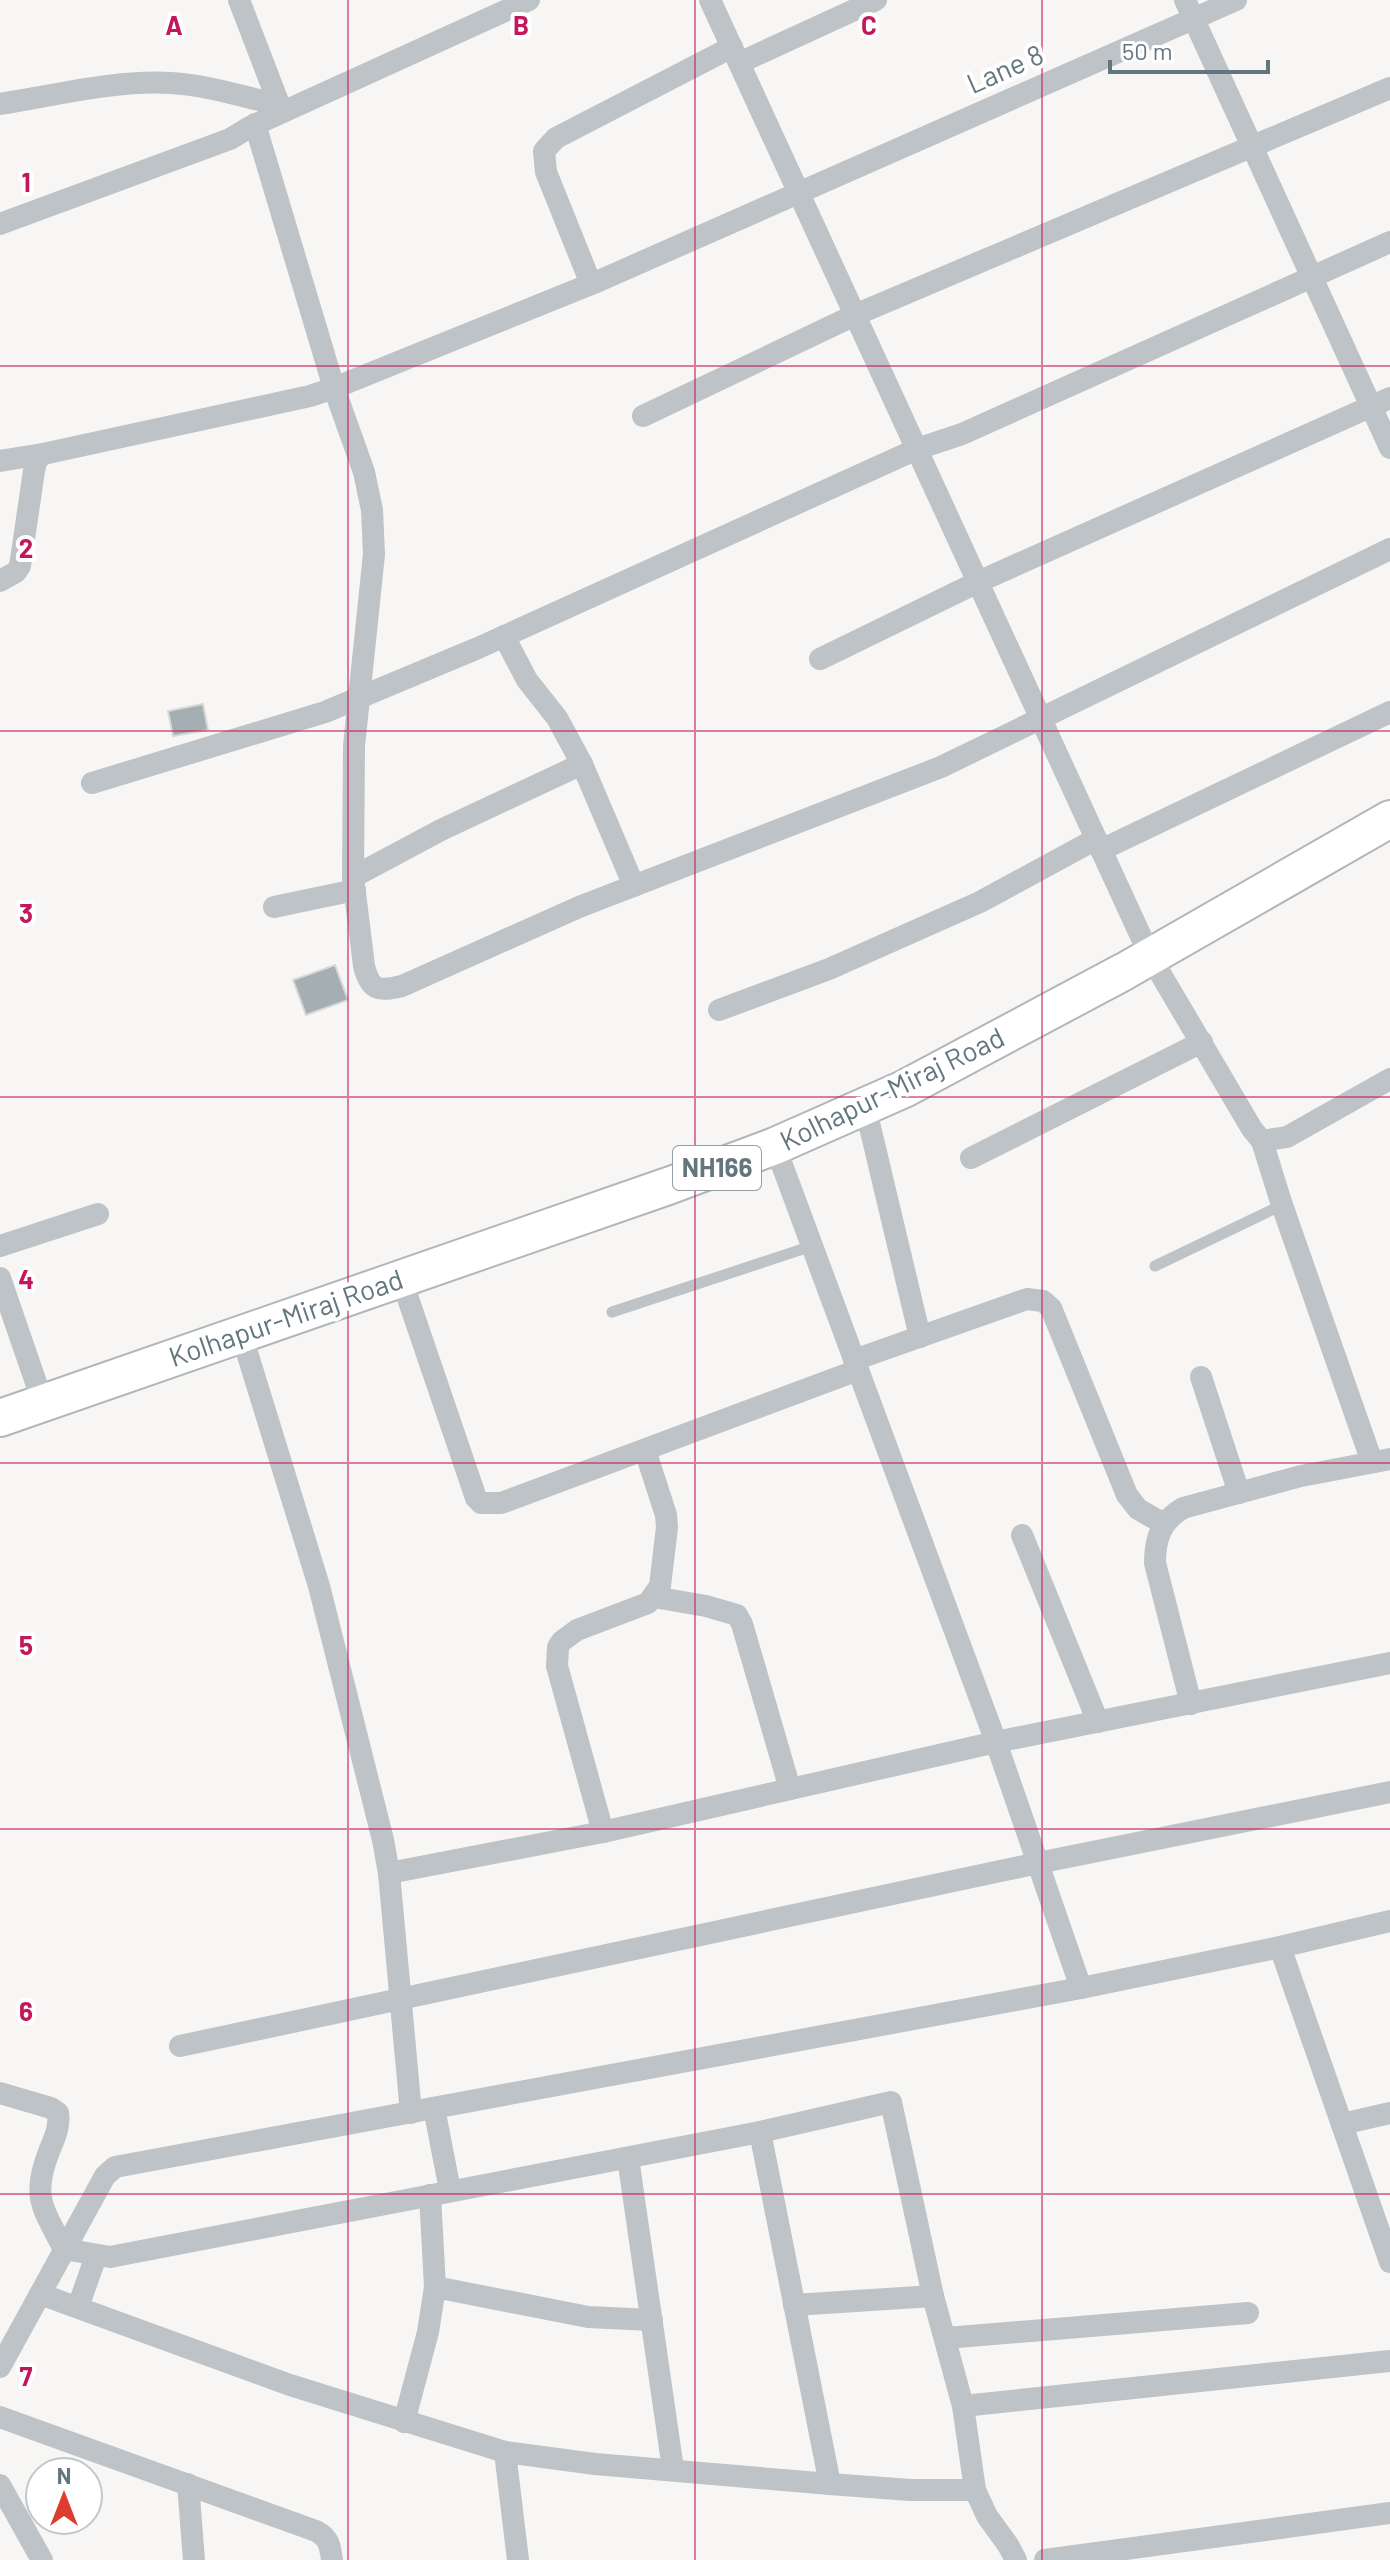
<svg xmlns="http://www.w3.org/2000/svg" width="1390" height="2560" viewBox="0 0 1390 2560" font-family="Barlow,sans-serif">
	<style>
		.building { fill: #a5afb3; stroke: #d8d8d6; stroke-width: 2 }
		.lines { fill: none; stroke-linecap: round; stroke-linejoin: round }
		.trunk-casing { stroke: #b1b6b9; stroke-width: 40 }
		.service { stroke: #bdc3c6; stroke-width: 11 }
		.minor { stroke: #bdc3c6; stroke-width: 22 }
		.trunk { stroke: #fff; stroke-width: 36 }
		.grid { fill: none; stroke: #c2185b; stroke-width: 2; stroke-opacity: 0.55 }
		.labels { text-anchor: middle; stroke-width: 8; stroke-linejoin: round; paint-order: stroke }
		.shield { fill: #fff; stroke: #929fa5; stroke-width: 2 }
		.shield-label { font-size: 26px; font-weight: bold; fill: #63767e }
		.street-label { font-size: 28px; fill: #63767e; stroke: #fff }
		.grid-label { font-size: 26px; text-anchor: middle; font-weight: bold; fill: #c2185b; stroke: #fff; stroke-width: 8; stroke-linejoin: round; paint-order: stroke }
	</style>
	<rect width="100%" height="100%" fill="#f7f6f4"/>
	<g class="building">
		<polygon points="203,704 208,730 173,736 168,711"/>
		<polygon points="335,965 348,1000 306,1015 293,980"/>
	</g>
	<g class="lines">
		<g class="trunk-casing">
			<polyline id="trunk" points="0,1418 671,1185 775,1146 904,1089 1125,971 1390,819"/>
		</g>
		<g class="service">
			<polyline points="1155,1266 1282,1205"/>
			<polyline points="612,1312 812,1246"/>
		</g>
		<g class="minor">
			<polyline points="239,0 282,112"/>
			<polyline points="710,0 1150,956 1252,1129 1262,1141 1287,1137 1390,1079"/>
			<polyline points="1185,0 1390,448"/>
			<polyline points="739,63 876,0"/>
			<path d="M0,104C56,95 114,80 171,83C207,85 244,97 280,105"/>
			<path d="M255,124L334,388L364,472L372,510L374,554L354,746L353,877L364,966C370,990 378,992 402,986L579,907L941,767L1390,549"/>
			<polyline points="0,224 230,139 250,127 529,0"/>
			<polyline points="591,284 546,172 544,151 556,138 732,47"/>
			<polyline points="643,416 855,315 1390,88"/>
			<polyline points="0,461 43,454 310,396 334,388 601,280 1236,0"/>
			<polyline points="0,581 16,572 20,566 34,471 36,461 43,454"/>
			<polyline points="504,636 527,680 557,718 582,764 634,886"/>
			<polyline points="820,659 978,582 1390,398"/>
			<polyline points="92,783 325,712 478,648 917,449 962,434 1390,242"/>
			<polyline points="1101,850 1390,712"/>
			<polyline points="353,877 441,830 582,764"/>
			<polyline points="274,907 355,890"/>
			<polyline points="719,1010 829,969 980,902 1096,839"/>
			<polyline points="865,1106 920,1337"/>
			<polyline points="1262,1141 1282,1205 1372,1462"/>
			<polyline points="775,1146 996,1742 1081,1988 1280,1947 1390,2262"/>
			<polyline points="971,1158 1202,1042"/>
			<polyline points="0,1246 98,1214"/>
			<polyline points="0,1278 43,1403"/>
			<polyline points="401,1278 476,1498 481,1503 501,1503 858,1370"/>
			<polyline points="241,1333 319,1586 383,1840 389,1873 411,2113"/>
			<polyline points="854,1360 1027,1299 1043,1301 1051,1308 1127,1495 1138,1509 1164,1524"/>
			<polyline points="1201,1377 1239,1493"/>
			<polyline points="1022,1535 1098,1722"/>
			<polyline points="654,1597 706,1606 737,1615 742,1624 790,1789"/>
			<path d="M1191,1704L1155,1563C1155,1538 1161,1521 1183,1508L1301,1476L1390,1459"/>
			<polyline points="603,1832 557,1666 558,1647 562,1641 577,1630 648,1603 660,1586 667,1527 666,1515 645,1450"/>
			<polyline points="389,1873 603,1832 996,1742 1390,1663"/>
			<polyline points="1280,1947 1390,1921"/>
			<polyline points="180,2046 1038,1863 1390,1792"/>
			<path d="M0,2093L51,2108L58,2113C60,2126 55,2137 50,2149C31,2196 42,2207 64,2249L110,2257L760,2132L891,2102L933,2296L963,2406L975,2490L987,2516L1008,2545L1016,2560"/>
			<polyline points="434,2108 450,2190"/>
			<polyline points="1342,2124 1390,2113"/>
			<polyline points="760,2132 830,2484"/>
			<polyline points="628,2158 673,2469"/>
			<polyline points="435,2287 588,2317 652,2320"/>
			<polyline points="40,2294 290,2385 505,2452 595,2464 830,2484 910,2490 975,2490"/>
			<polyline points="794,2305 933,2296"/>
			<polyline points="78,2307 96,2256"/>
			<polyline points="946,2338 1248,2313"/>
			<polyline points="0,2367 105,2176 115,2167 1081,1988"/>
			<polyline points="963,2406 1390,2361"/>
			<path d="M0,2417L316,2531C329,2538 330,2545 332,2560"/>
			<polyline points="404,2422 428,2332 435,2287 430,2195"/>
			<polyline points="505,2452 518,2560"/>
			<polyline points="188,2484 194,2560"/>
			<polyline points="0,2485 42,2560"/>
			<polyline points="1045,2560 1390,2513"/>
		</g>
		<use href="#trunk" class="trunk"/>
	</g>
	<path class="grid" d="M348,0V2560M695,0V2560M1042,0V2560M0,366H1390M0,731H1390M0,1097H1390M0,1463H1390M0,1829H1390M0,2194H1390"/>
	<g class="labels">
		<rect class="shield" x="673" y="1146" width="88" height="44" rx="6"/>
		<g class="shield-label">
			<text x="717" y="1177">NH166</text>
		</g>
		<g class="street-label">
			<text transform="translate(1005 69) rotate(-24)" y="10">Lane 8</text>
			<text transform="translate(892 1089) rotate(-26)" y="10">Kolhapur-Miraj Road</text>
			<text transform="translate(286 1318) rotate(-19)" y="10">Kolhapur-Miraj Road</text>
		</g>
	</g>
	<g class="grid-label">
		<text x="174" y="35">A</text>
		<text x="521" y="35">B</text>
		<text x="869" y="35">C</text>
		<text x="26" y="192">1</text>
		<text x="26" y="558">2</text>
		<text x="26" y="923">3</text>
		<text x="26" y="1289">4</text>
		<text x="26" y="1655">5</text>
		<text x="26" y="2021">6</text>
		<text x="26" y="2386">7</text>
	</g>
	<g transform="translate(64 2496)"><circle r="38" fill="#ffffff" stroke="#c1c8cb" stroke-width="2"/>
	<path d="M0-6L14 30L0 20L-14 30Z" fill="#dc3d2f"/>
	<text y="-12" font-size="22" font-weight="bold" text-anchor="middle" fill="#63767e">N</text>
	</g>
	<path d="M1110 60v12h158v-12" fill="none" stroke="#63767e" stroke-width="4"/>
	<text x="1122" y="60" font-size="24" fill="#63767e" stroke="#ffffff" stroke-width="6" paint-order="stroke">50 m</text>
</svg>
